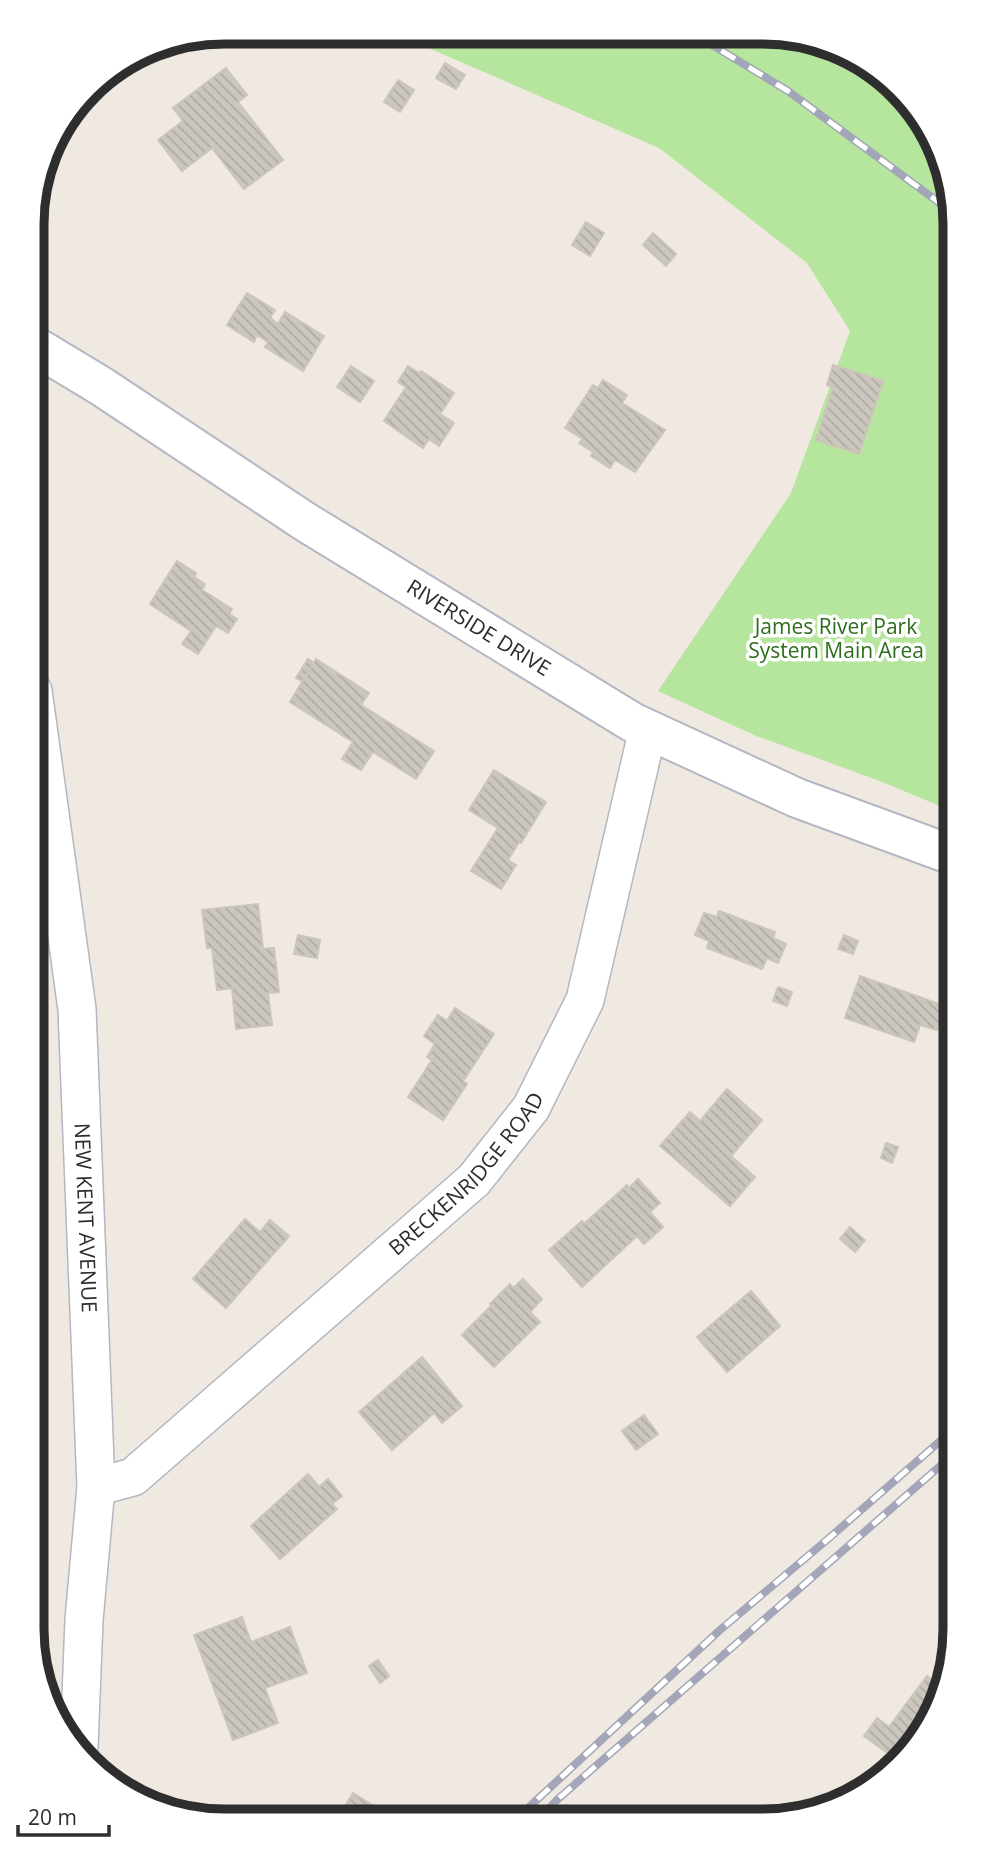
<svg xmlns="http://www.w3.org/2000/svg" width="987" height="1853" viewBox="0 0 987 1853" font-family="'Open Sans',sans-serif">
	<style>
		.park { fill: #b6e59e }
		.building { fill: url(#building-back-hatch); stroke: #cbc5ba; stroke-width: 2 }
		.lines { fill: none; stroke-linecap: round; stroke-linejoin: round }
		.minor-casing { stroke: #b4b7c1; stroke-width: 40 }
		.tertiary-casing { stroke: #b4b7c1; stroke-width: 42 }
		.minor { stroke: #fff; stroke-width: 37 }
		.tertiary { stroke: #fff; stroke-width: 38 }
		.rail-casing { stroke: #a3a6b8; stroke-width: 8 }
		.rail { stroke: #fff; stroke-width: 5; stroke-dasharray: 16; stroke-linecap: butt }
		.labels { text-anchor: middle; stroke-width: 7; stroke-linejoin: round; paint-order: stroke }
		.park-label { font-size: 21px; fill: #2c6e1b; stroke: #fff }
		.street-label { font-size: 21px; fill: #2e2e2e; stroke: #fff }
		.rim { fill: none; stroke: #2e2e2e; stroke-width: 9 }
	</style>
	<defs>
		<pattern id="building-back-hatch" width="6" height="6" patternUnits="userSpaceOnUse" patternTransform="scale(1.75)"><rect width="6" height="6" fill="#cbc7bf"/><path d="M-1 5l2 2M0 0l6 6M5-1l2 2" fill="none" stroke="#afaba4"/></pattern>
	</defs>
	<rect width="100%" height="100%" fill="#efe9e1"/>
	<polygon class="park" points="394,33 800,35 890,79 945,162 955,224 955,812 877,780 754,735 658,691 791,493 850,331 807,263 659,148"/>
	<g class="building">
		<polygon points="445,63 465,75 456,89 436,78"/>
		<polygon points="226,68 247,95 238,102 283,160 244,189 212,148 182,171 158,140 183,121 173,108"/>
		<polygon points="398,80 414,90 400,112 384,102"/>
		<polygon points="586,222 604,233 590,256 572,245"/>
		<polygon points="653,233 676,254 666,266 643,245"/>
		<polygon points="247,293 275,310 270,318 278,324 285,312 324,336 303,371 265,347 268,342 257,335 254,342 227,325"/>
		<polygon points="833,365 883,381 859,454 816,440 833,387 827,385"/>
		<polygon points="351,366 374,381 360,402 337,387"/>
		<polygon points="408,366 419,373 421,371 454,393 440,414 454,423 439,446 429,439 423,448 384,421 406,387 398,382"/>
		<polygon points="603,380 627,395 622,403 665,430 635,472 615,460 610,468 591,456 593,452 579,443 583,439 565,428 593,385 598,388"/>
		<polygon points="177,561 196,573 194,577 205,584 202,590 232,609 229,614 237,619 228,633 216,626 198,654 182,644 191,631 150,604"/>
		<polygon points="308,659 314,663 303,682 296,678"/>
		<polygon points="316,659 369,693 361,705 434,751 416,779 373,752 361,770 342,759 353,742 290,702"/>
		<polygon points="494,770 546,802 521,843 519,842 508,860 516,865 501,889 471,871 498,828 469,810"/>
		<polygon points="258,904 263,949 274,948 279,992 268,993 272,1025 236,1029 232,988 217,990 212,948 207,948 202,910"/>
		<polygon points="719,911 775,932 773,938 786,944 778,963 767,958 762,969 707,948 709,941 695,935 704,913 717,917"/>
		<polygon points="298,935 320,940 317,958 294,954"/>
		<polygon points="844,935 858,941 853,954 838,949"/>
		<polygon points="860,976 945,1006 937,1030 920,1025 914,1042 845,1018"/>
		<polygon points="778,987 792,992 787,1006 773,1001"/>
		<polygon points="455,1008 494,1034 463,1081 467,1084 443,1120 408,1097 432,1060 427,1057 435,1044 424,1036 438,1015 447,1021"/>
		<polygon points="727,1089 762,1120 731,1156 755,1177 730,1206 660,1146 690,1112 700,1121"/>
		<polygon points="886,1143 898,1147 892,1163 881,1158"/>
		<polygon points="638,1179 660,1203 650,1212 663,1227 644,1244 637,1236 582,1287 549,1250 582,1221 584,1224 627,1185 629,1188"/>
		<polygon points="245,1219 260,1232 270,1220 289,1236 226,1308 193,1279"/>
		<polygon points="850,1227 865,1240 855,1252 840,1239"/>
		<polygon points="523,1279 542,1299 530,1312 540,1322 494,1367 462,1335 491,1306 490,1304 510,1284 513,1288"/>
		<polygon points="751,1291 780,1326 727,1372 697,1337"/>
		<polygon points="422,1357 462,1406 442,1423 434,1413 392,1450 359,1412"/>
		<polygon points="644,1415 658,1434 636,1450 622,1431"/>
		<polygon points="308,1474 319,1487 328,1479 342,1496 332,1504 337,1509 280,1559 251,1526"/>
		<polygon points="242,1617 251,1642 290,1627 307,1673 265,1688 278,1723 233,1740 194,1635"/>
		<polygon points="378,1660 389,1676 380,1683 369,1666"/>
		<polygon points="927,1676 939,1685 919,1737 915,1734 906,1747 901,1744 892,1756 864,1736 877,1718 889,1727"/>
		<polygon points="353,1793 384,1812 379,1820 337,1819"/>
	</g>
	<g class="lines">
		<g class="minor-casing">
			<g id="minor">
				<path id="s1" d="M33,691L77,1009L96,1487L84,1620L79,1747"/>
				<path id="s2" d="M96,1487L133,1477L474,1180L531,1108L585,1000L648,729"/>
			</g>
		</g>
		<g class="tertiary-casing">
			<g id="tertiary">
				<path id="s3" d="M33,345L101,386L304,521L632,722L797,798L955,856"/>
			</g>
		</g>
		<use href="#minor" class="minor"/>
		<use href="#tertiary" class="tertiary"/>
		<g class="rail-casing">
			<g id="rail">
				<polyline points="694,34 788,91 941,204 954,215"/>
				<polyline points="514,1821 720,1630 828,1539 955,1428"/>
				<polyline points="537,1821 558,1799 955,1453"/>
			</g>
		</g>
		<use href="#rail" class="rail"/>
	</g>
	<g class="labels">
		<g class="park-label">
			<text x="836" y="634">James River Park<tspan x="836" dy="24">System Main Area</tspan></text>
		</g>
		<g class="street-label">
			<text dy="7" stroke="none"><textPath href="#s3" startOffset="528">RIVERSIDE DRIVE</textPath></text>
			<text dy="7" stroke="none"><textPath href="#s2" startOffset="490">BRECKENRIDGE ROAD</textPath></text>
			<text dy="7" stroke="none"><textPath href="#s1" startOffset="530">NEW KENT AVENUE</textPath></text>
		</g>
	</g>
	<path d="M0 0H987V1853H0ZM224 44H763A180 180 0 0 1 943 224V1629A180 180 0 0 1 763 1809H224A180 180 0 0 1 44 1629V224A180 180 0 0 1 224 44Z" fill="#fff" fill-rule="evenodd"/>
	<path class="rim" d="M224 44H763A180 180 0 0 1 943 224V1629A180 180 0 0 1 763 1809H224A180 180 0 0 1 44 1629V224A180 180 0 0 1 224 44Z"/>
	<path d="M18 1825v10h91v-10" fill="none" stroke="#2e2e2e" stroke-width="3.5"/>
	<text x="28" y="1825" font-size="21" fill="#2e2e2e" stroke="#ffffff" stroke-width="5" paint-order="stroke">20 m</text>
</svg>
